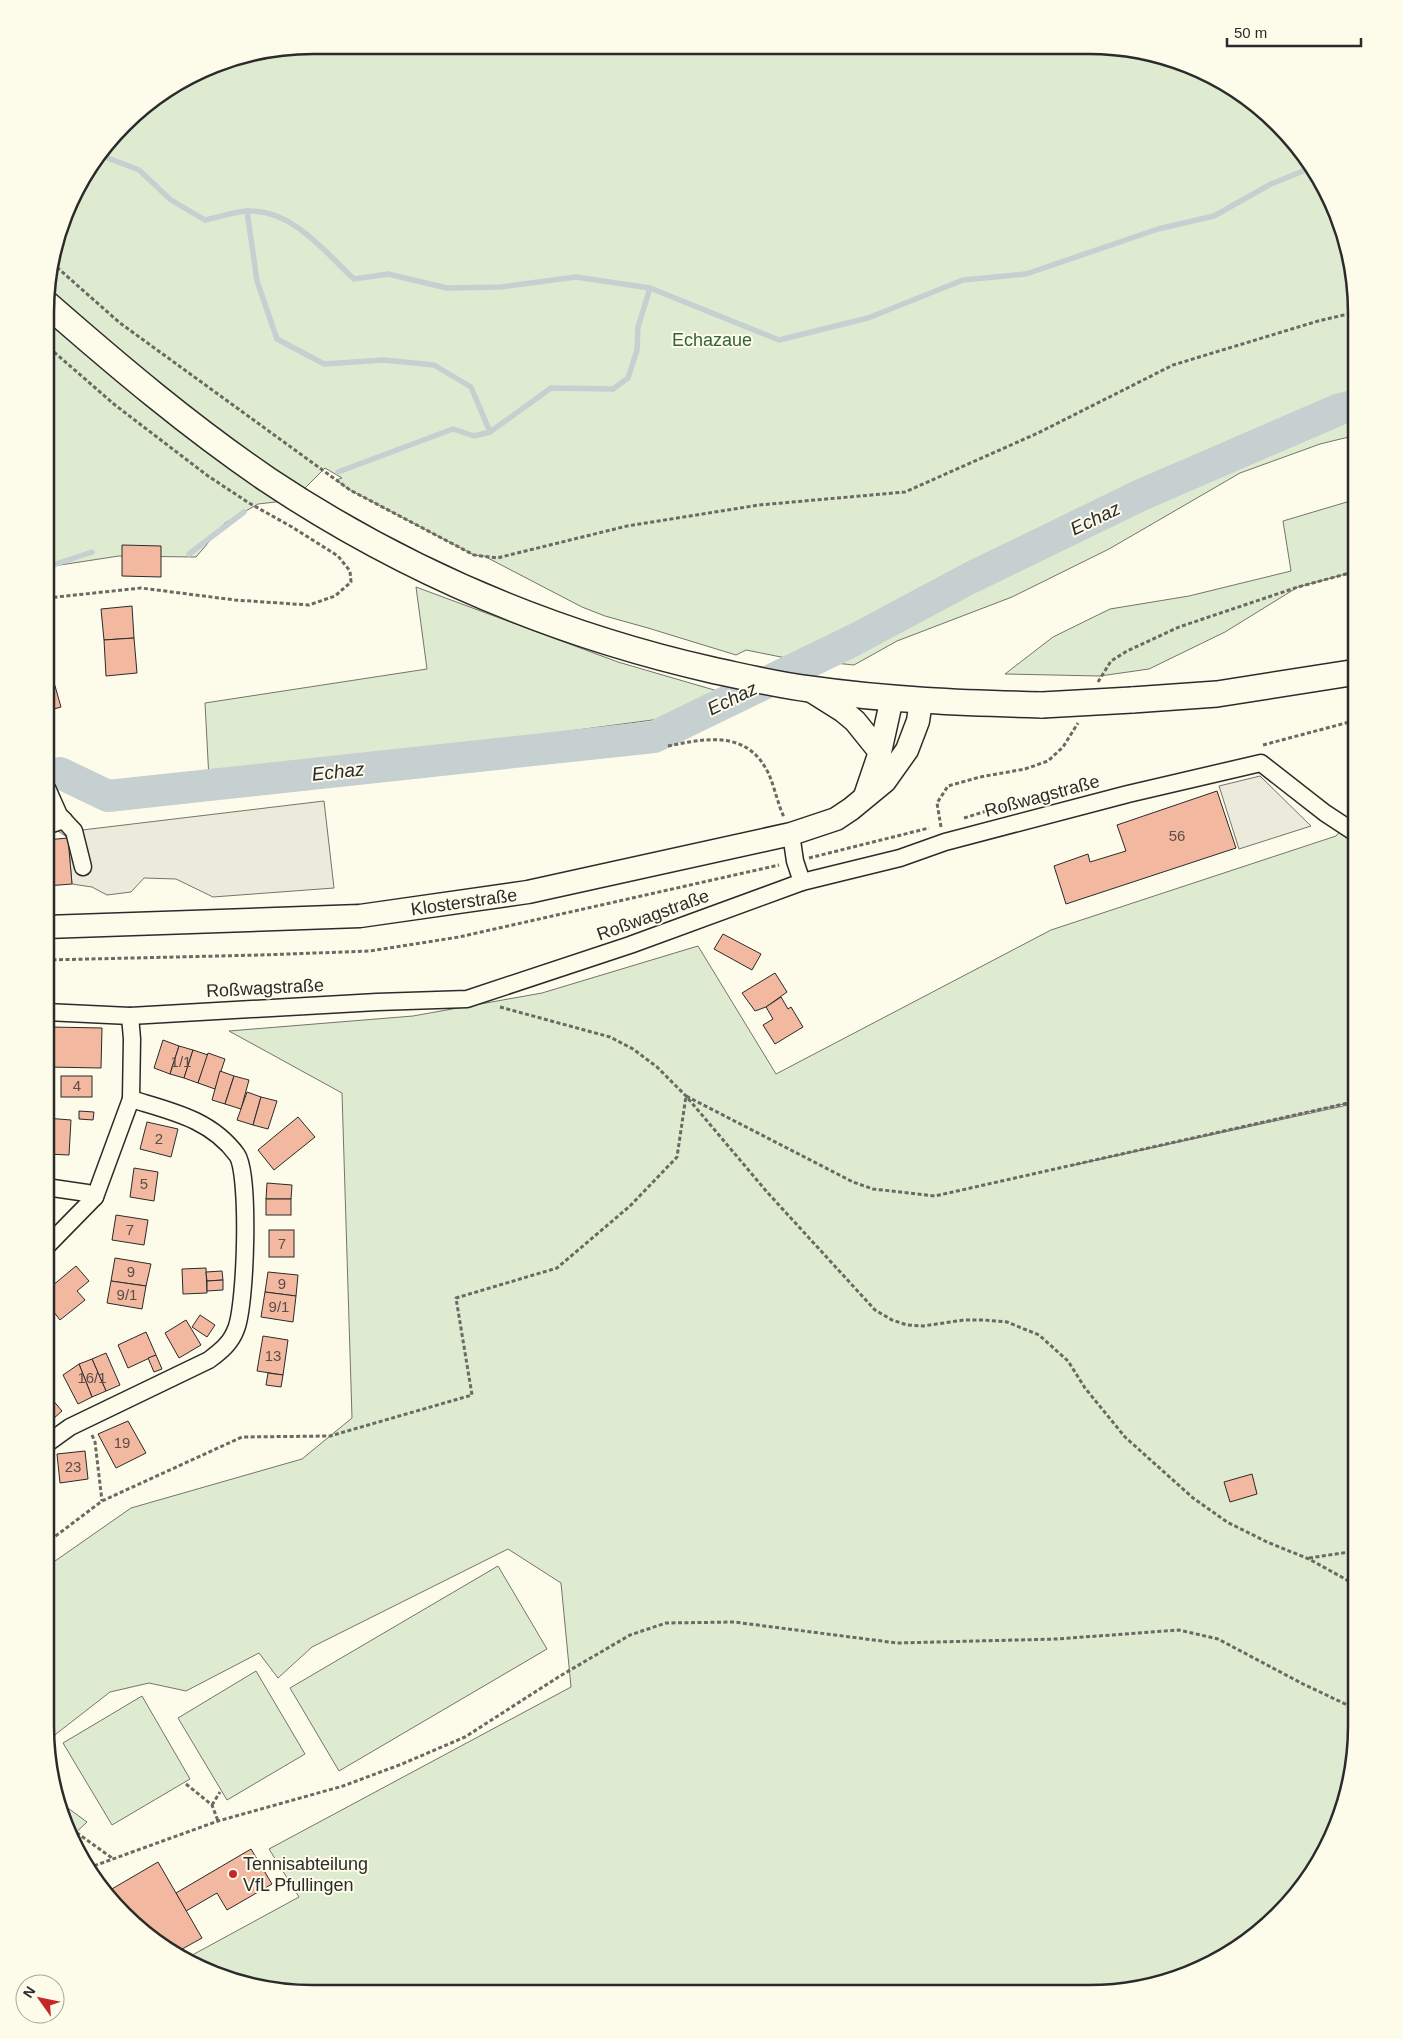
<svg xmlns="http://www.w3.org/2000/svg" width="1402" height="2039" viewBox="0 0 1402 2039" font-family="Arial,sans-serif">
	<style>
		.green { fill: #deebd1; stroke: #74746e }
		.parking { fill: #eceadb; stroke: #74746e }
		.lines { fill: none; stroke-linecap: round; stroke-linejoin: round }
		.stream { stroke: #c7d0d0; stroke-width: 5.5 }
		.river { stroke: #c7d0d0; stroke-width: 32 }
		.building { fill: #f2b8a0; stroke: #2b2b2b }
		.street-casing { stroke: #2b2b2b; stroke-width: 19 }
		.secondary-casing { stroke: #2b2b2b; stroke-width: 25 }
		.primary-casing { stroke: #2b2b2b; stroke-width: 28 }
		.path { stroke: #6a6964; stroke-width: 3; stroke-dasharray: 4 2.5; stroke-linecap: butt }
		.street { stroke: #fdfbea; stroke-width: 16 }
		.secondary { stroke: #fdfbea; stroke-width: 22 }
		.primary { stroke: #fdfbea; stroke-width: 25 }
		.primary-bridge-casing { stroke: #2b2b2b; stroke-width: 28; stroke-linecap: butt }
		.primary-bridge { stroke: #fdfbea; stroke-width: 25 }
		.poi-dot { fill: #c62828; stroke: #fdfbea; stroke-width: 2 }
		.labels { text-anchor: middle; stroke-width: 4; stroke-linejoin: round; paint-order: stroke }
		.number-label { font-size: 15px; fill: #5d4e48 }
		.park-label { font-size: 18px; fill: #34623c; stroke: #fdfbea }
		.street-label { font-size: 18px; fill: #2b2b2b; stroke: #fdfbea }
		.poi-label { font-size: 18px; fill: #2b2b2b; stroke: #fdfbea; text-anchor: start }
		.water-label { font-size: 19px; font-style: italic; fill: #2b2b2b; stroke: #fdfbea }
		.rim { fill: none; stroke: #2b2b2b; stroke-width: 2.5 }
	</style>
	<rect width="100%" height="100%" fill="#fdfbea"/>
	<g class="green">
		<polygon points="313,45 1125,47 1192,65 1252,100 1302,149 1330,195 1352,260 1357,312 1357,435 1320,444 1240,473 1109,549 1012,597 897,641 854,665 786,658 746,650 736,655 648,628 605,616 582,607 484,556 474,555 350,490 336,480 342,478 325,468 293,500 258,504 225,523 196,557 119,556 47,567 47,277 81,179 136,111 226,59"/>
		<polygon points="1357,499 1357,571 1298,587 1225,632 1149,669 1100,676 1005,674 1053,637 1110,609 1189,596 1291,571 1283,521"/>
		<polygon points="416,587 618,662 721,692 675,717 209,779 205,703 427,669"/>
		<polygon points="1345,825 1357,834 1357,1101 1074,1165 1357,1103 1356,1744 1343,1813 1312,1875 1266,1928 1207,1967 1142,1989 1090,1994 278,1992 210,1974 185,1959 299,1897 269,1849 571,1687 561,1583 508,1549 312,1647 278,1678 259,1653 186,1691 149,1683 110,1692 56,1734 47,1744 45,1726 45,1568 131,1508 302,1459 352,1418 342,1093 229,1031 413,1016 542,993 698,946 776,1074 1051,930 1336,836"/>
		<polygon points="498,1566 547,1649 339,1771 290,1688"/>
		<polygon points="256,1671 305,1754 227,1800 178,1718"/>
		<polygon points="142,1696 190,1779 112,1825 63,1743"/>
		<polygon points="57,1800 87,1822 70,1838"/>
	</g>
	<g class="parking">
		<polygon points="1260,776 1311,826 1239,849 1219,786"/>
		<polygon points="324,801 334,888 213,897 176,879 144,878 131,892 107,895 92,887 72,884 68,838 54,828 74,831"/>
	</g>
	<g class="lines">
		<g class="stream">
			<path d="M100,155L139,170L171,200L205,220C219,217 233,212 247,211C292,209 324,251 354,279L388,274L447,288L501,287L576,277L650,288L779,340L868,318L963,280L1026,274L1158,229L1214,216L1271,184L1313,167"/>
			<polyline points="247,211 257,281 277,339 324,364 384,360 434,365 471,387 490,432"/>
			<polyline points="338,472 453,429 474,436 490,432 551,388 613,389 628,378 637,350 638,327 650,288"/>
			<polyline points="189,554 244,512"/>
			<polyline points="47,567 92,552"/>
		</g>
		<polyline class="river" points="60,773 108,796 654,737 854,640 970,578 1141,495 1340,409 1357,405"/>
	</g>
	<g class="building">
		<polygon points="122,545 161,546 161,577 122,576"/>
		<polygon points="132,606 134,638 104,640 101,609"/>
		<polygon points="134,638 137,673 106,676 104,640"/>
		<polygon points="53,679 61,707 47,711 47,680"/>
		<polygon points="1217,791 1236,848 1066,904 1054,866 1088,854 1090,862 1126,851 1117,825"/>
		<polygon points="68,838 72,884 46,886 46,840"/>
		<polygon points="723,934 761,954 752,970 714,949"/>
		<polygon points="775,973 787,992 766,1007 755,1011 742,993"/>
		<polygon points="781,997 788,1009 791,1007 803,1027 775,1044 763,1025 773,1019 766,1007"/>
		<rect x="46" y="1027" width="4" height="21"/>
		<polygon points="50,1027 102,1028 101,1068 49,1067"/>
		<polygon points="163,1040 179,1046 170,1074 154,1068"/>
		<polygon points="179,1046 193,1050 184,1078 170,1074"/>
		<polygon points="193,1050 208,1055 198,1083 184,1078"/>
		<polygon points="208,1053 225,1059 215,1089 198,1083"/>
		<polygon points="220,1071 234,1076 225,1104 212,1100"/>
		<rect x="61" y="1076" width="31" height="21"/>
		<polygon points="234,1076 249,1080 241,1109 225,1104"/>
		<polygon points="247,1092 261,1097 253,1125 237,1120"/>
		<polygon points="261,1097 277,1101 268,1129 253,1125"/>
		<polygon points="79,1111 94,1112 93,1120 79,1119"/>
		<polygon points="298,1117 315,1137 274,1170 258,1150"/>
		<polygon points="46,1118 71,1120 69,1155 46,1154"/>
		<polygon points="147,1122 178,1129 171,1157 140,1149"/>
		<polygon points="134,1168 158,1172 154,1201 130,1197"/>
		<polygon points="267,1183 292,1185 291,1199 266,1199"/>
		<rect x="266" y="1199" width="25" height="16"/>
		<polygon points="116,1215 148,1220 144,1245 112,1240"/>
		<rect x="269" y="1230" width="25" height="27"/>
		<polygon points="115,1258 151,1264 146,1286 111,1281"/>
		<polygon points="76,1266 89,1281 77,1291 85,1300 60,1320 46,1302 46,1291"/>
		<polygon points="206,1268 207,1293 183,1294 182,1269"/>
		<polygon points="222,1271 223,1280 207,1281 206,1272"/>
		<polygon points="268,1272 298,1275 296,1296 265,1292"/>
		<polygon points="223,1280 223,1290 207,1291 207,1281"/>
		<polygon points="111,1281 146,1286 142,1309 107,1303"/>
		<polygon points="265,1292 296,1296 293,1322 261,1317"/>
		<polygon points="200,1315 215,1325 207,1337 192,1327"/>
		<polygon points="186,1320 201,1345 179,1358 165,1333"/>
		<polygon points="146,1332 156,1355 128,1368 118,1345"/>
		<polygon points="263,1336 288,1340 283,1375 257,1371"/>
		<polygon points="106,1353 120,1385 106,1391 92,1359"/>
		<polygon points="156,1355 162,1369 154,1372 148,1358"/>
		<polygon points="92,1359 106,1391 92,1397 79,1364"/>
		<polygon points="79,1364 92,1397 78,1404 63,1375"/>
		<polygon points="268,1373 283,1375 281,1387 266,1385"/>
		<polygon points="46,1392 62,1411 45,1426"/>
		<polygon points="128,1421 146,1453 116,1468 98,1434"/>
		<polygon points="85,1451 88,1479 60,1483 57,1454"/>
		<polygon points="1252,1474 1257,1494 1230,1502 1224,1482"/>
		<polygon points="45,1495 48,1513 45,1513"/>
		<polygon points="251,1849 272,1884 227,1910 217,1893 186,1911 176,1893"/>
		<polygon points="158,1862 202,1938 175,1953 150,1939 111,1903 105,1893"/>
	</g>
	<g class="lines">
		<g class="street-casing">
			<g id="street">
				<polyline points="47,788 59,815 74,831 83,867"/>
				<polyline points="46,826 64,820"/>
				<polyline points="791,834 795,861 802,882"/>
				<polyline points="46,1012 130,1016 377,1002 467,999 630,945 802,882 900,858 945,842 1128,794 1261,763 1325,813 1357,834"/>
				<polyline points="46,1187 87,1193 95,1197"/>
				<polyline points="46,1247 95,1197 131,1099 132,1039 130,1016"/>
				<path d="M45,1445L70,1427L209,1360C221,1351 231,1343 236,1329C246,1305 250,1174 237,1155C211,1119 170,1111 131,1099"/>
			</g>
		</g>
		<g class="secondary-casing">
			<g id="secondary">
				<polyline points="808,689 843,711 855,721 880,752"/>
				<polyline points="865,796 880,752 892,698"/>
				<polyline points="46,927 360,916 528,892 791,834 836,819 851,809 885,781 907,750 918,721 921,701"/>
			</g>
		</g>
		<g class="primary-casing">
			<g id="primary">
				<path d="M47,304C118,366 190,427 268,480C403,570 554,634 712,670C745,677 777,685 810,689C887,700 964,703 1042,705"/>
				<polyline points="1132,700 1217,694 1357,672"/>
			</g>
		</g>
		<g class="path">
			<polyline points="52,263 120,323 350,490 474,555 497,558 627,526 759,505 905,492 1038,433 1173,365 1318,321 1357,312"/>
			<polyline points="47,439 50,423 51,367 47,361"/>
			<polyline points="47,598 141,588 235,600 309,605 335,596 351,582 350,571 338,556 292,527 249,503 208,476 115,405 47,346"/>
			<polyline points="1098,682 1111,661 1127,651 1179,627 1298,587 1357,571"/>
			<polyline points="1263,745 1357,720"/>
			<path d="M668,746C703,739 743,730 765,767C773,779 777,803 784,817"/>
			<polyline points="964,818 1032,797 1096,783"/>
			<polyline points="941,827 937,803 948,786 980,777 1025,769 1048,761 1063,747 1078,723"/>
			<polyline points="809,858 929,828"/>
			<polyline points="46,960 261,955 370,951 459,937 779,865"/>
			<polyline points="500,1007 610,1037 633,1049 657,1067 686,1096 767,1192 875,1310 892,1320 907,1325 923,1326 964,1320 984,1320 1007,1322 1039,1335 1068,1361 1085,1388 1125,1437 1193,1498 1227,1522 1267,1542 1309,1559 1356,1585"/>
			<polyline points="92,1435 95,1442 102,1501"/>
			<polyline points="45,1544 102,1501 242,1437 330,1436 472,1395 456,1298 557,1268 630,1206 677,1157 686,1096 853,1182 873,1189 935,1196 1357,1101"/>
			<polyline points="1309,1558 1356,1551"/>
			<polyline points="186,1784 212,1805 218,1821"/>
			<polyline points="212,1805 220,1792"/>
			<polyline points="66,1825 112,1858"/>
			<polyline points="88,1868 218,1821 343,1786 402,1764 465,1737 560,1676 630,1635 666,1623 734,1622 897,1643 1057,1639 1179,1630 1218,1639 1303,1684 1356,1709"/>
		</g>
		<use href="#street" class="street"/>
		<use href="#secondary" class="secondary"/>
		<use href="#primary" class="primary"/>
		<g class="primary-bridge-casing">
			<polyline id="primary-bridge" points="1042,705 1132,700"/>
		</g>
		<use href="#primary-bridge" class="primary-bridge"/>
	</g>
	<circle class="poi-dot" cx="233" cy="1874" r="5"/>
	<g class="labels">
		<g class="number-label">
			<text x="1177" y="841">56</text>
			<text x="181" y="1067">1/1</text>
			<text x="77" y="1091">4</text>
			<text x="159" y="1144">2</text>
			<text x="144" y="1189">5</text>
			<text x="130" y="1235">7</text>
			<text x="282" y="1249">7</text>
			<text x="131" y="1277">9</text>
			<text x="282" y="1289">9</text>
			<text x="127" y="1300">9/1</text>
			<text x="279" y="1312">9/1</text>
			<text x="273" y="1361">13</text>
			<text x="92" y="1383">16/1</text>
			<text x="122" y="1448">19</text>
			<text x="73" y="1472">23</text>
		</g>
		<g class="park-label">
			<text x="712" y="346">Echazaue</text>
		</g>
		<g class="street-label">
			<text transform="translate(1042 796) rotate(-15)" y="6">Roßwagstraße</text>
			<text transform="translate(464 902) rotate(-8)" y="6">Klosterstraße</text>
			<text transform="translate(653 915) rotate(-20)" y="6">Roßwagstraße</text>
			<text transform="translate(265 988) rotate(-3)" y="6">Roßwagstraße</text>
		</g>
		<g class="poi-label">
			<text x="243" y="1870">Tennisabteilung<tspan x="243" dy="21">VfL Pfullingen</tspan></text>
		</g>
		<g class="water-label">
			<text transform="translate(1095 518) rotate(-26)" y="7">Echaz</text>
			<text transform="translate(732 698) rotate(-26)" y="7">Echaz</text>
			<text transform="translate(338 771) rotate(-6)" y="7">Echaz</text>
		</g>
	</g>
	<path d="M0 0H1402V2039H0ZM313 54H1089A259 259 0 0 1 1348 313V1726A259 259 0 0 1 1089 1985H313A259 259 0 0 1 54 1726V313A259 259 0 0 1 313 54Z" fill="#fdfbea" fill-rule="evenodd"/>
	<path class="rim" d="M313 54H1089A259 259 0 0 1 1348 313V1726A259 259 0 0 1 1089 1985H313A259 259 0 0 1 54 1726V313A259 259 0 0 1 313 54Z"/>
	<g transform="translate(40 1999) rotate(303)"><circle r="24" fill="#fdfbea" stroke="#a9a89e"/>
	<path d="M0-4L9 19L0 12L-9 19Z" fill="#c62828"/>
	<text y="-8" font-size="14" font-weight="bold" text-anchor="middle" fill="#2b2b2b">N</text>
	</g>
	<path d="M1227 38v8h134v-8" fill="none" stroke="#2b2b2b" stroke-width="2.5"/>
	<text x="1234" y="38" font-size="15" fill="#2b2b2b" stroke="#fdfbea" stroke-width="4" paint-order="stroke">50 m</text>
</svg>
